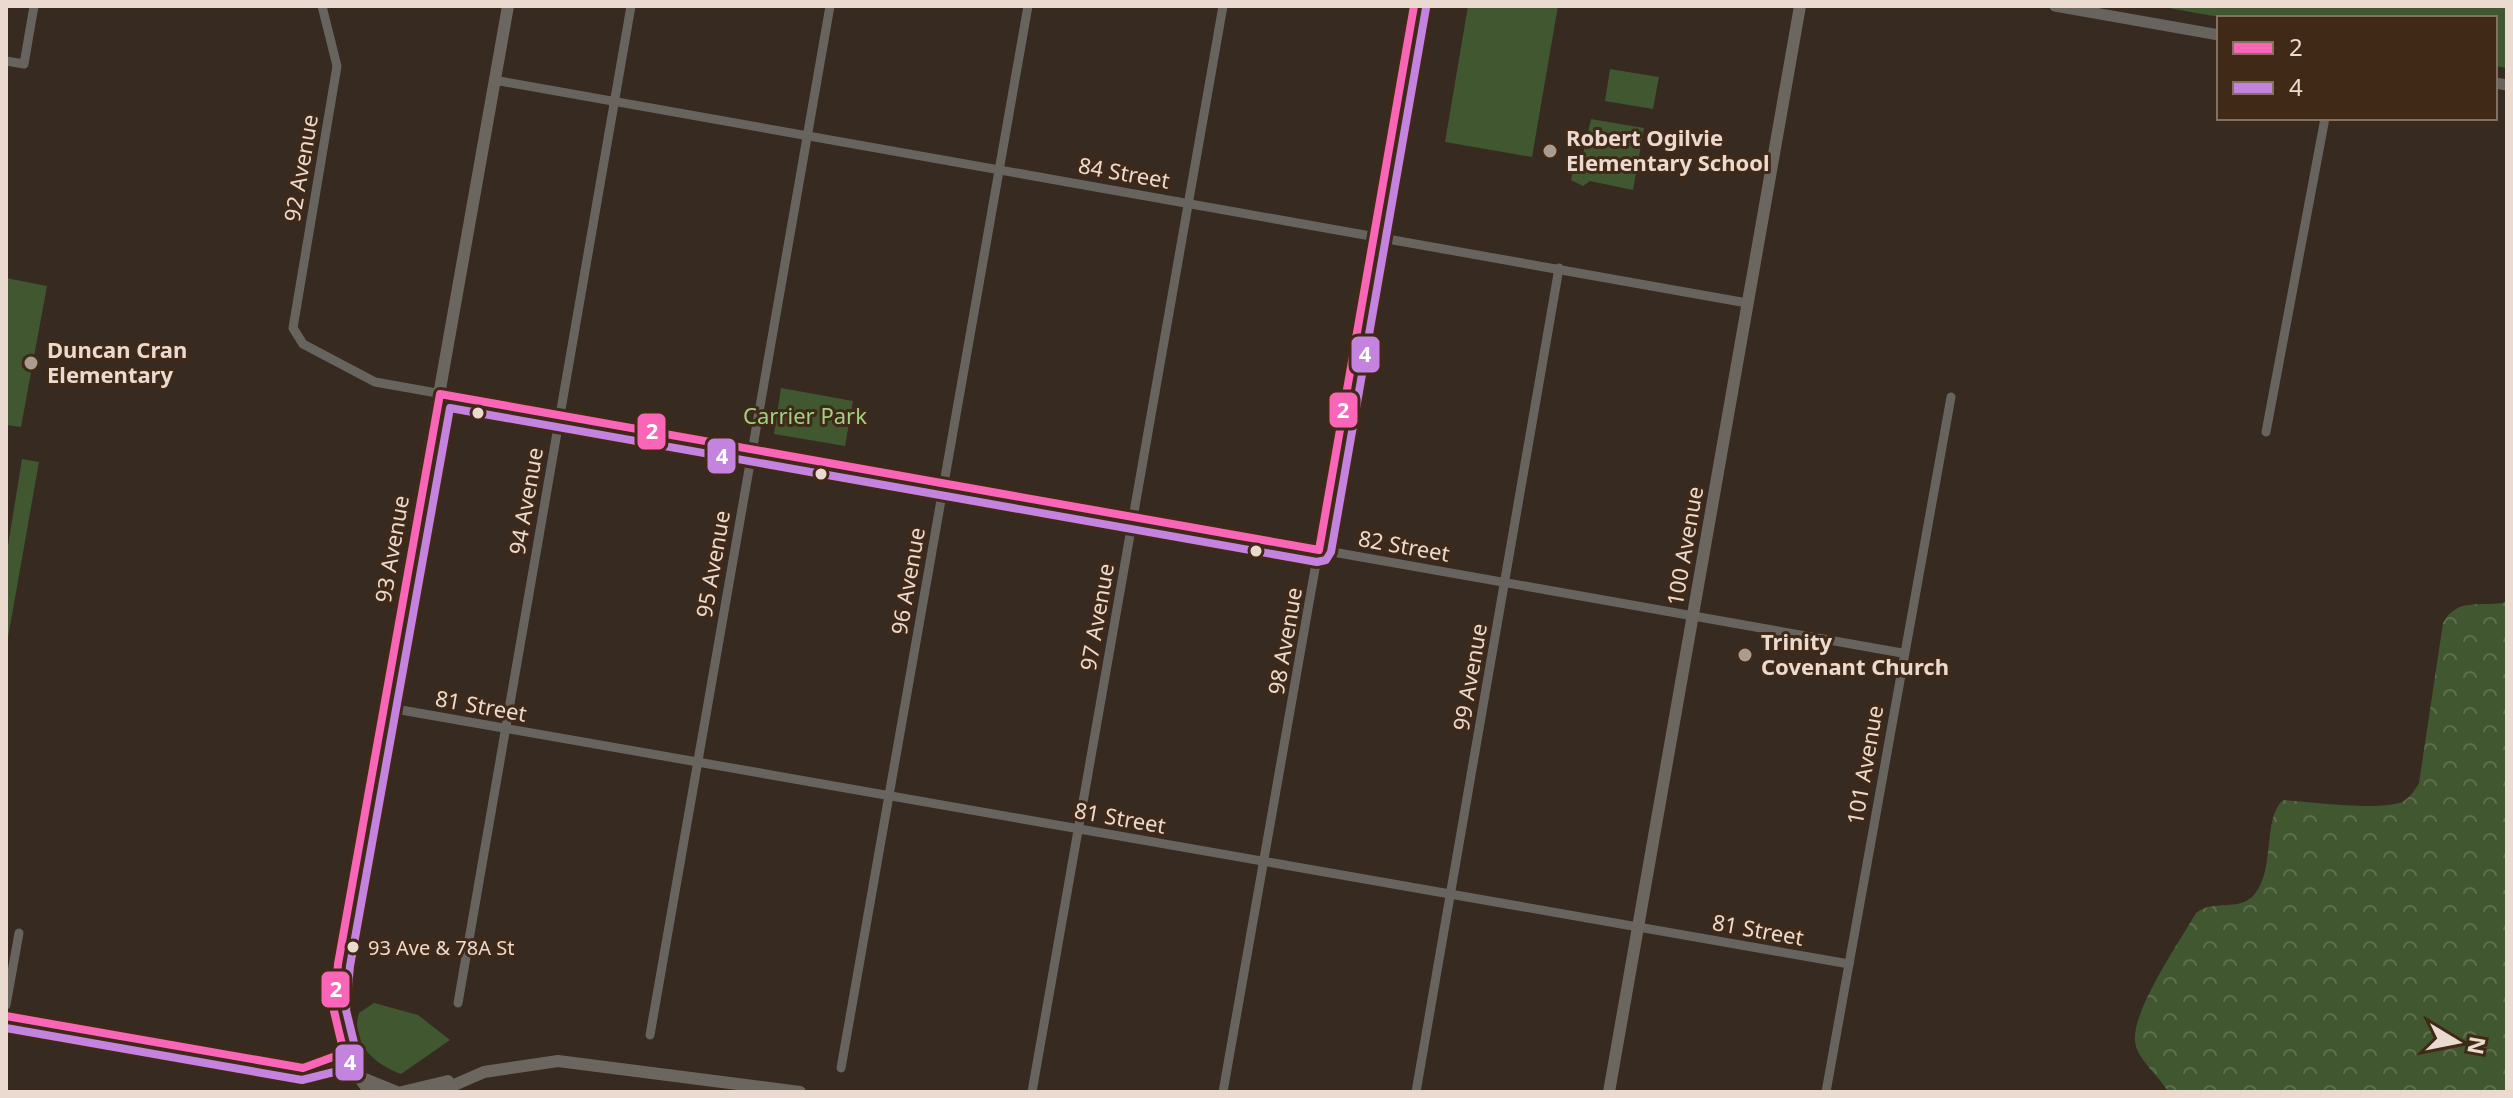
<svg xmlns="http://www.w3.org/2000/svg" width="2513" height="1098" viewBox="0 0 2513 1098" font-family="'Noto Sans',sans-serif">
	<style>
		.forest { fill: url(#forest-crowns) }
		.park { fill: #415730 }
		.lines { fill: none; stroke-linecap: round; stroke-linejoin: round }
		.minor { stroke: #67645f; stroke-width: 9 }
		.tertiary { stroke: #67645f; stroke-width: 11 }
		.secondary { stroke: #6b665f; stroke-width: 12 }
		.bus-1-casing { stroke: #402917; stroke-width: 14 }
		.bus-2-casing { stroke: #402917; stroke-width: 14 }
		.bus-1 { stroke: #fa66b7; stroke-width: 8 }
		.bus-2 { stroke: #c483df; stroke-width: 8 }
		.poi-dot { fill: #ab9c92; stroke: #402917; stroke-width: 3 }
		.bus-dot { fill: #eadacf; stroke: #402917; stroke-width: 3 }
		.labels { text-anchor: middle; stroke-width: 6; stroke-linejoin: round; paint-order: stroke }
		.bus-label { font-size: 20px; fill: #eadacf; stroke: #402917; text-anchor: start }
		.poi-label { font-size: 22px; font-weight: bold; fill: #eadacf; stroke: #402917; text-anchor: start }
		.street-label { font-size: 22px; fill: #eadacf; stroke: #402917 }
		.park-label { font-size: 22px; fill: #9fd285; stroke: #402917 }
		.line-badge { stroke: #402917; stroke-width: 3 }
		.badge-label { font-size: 22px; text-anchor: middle; font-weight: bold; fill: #fff }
	</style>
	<defs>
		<pattern id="forest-crowns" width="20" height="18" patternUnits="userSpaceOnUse" patternTransform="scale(2)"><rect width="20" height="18" fill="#415730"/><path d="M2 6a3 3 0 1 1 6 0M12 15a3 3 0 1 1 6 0" fill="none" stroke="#5d6f4d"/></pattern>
	</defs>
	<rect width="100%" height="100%" fill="#372a20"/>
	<path class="forest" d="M2507,602V1092H2168C2160,1076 2136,1059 2135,1041C2132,1010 2180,941 2196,913C2213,899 2239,912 2254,895C2276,869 2262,819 2283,800C2311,802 2379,811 2402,802C2410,798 2415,790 2419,783L2443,623C2458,596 2481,608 2507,602Z"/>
	<g class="park">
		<polygon points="1468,6 1558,6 1532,157 1445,142"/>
		<polygon points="2157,6 2507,6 2507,68 2495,66 2495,18 2225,18"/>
		<polygon points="1610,69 1659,77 1653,109 1605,101"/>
		<polygon points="1591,119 1644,128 1633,190 1590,181 1583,186 1571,180 1575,161 1582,159"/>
		<polygon points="6,278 47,286 21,427 6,425"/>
		<polygon points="781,388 853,401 845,446 774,434"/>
		<polygon points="22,459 39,462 6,649 6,558"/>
		<path d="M374,1003L418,1015L450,1040L401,1074C376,1065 349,1043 359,1013Z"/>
	</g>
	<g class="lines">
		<g class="minor">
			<polyline points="322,6 337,66 293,328 303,344 375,382 1902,653"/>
			<polyline points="6,61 24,64 34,6"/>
			<polyline points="494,80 1747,303"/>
			<polyline points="2266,432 2325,118"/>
			<polyline points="384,707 1849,964"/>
			<polyline points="458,1003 631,6"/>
			<polyline points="6,1005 19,933"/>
			<polyline points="6,1016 303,1068 330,1061 344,1053"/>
			<polyline points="650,1035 830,6"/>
			<polyline points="841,1068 1028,6"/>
			<polyline points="1032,1092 1223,6"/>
			<polyline points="1223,1092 1414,6"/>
			<polyline points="1416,1092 1559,268"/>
			<polyline points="1826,1092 1951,397"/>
		</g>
		<g class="tertiary">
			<polyline points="2055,6 2219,35"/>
			<polyline points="2495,83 2507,85"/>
		</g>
		<g class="secondary">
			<polyline points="360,1077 397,1092"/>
			<path d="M370,1092C337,1051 332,1015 338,964L508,6"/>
			<polyline points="402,1092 448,1081"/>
			<polyline points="438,1092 484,1072 558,1061 800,1092"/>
			<polyline points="1609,1092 1800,6"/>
		</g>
		<g class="bus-1-casing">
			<polyline id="bus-1" points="6,1016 303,1068 344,1053 334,1011 338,964 440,394 1319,550 1414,6"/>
		</g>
		<g class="bus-2-casing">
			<polyline id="bus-2" points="6,1028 302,1080 334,1072 354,1060 356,1051 346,1010 350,966 450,408 1317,562 1326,560 1331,552 1426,8"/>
		</g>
		<use href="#bus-1" class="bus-1"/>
		<use href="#bus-2" class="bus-2"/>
	</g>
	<g class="poi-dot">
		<circle cx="1550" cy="151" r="8"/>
		<circle cx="31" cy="363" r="8"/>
		<circle cx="1745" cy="655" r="8"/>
	</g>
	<g class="bus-dot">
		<circle cx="478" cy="413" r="7"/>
		<circle cx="821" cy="474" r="7"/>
		<circle cx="1256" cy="551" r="7"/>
		<circle cx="353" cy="947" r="7"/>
	</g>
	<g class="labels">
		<g class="bus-label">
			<text x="368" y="955">93 Ave &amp; 78A St</text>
		</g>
		<g class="poi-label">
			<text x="1566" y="146">Robert Ogilvie<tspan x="1566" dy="25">Elementary School</tspan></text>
			<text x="47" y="358">Duncan Cran<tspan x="47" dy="25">Elementary</tspan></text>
			<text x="1761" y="650">Trinity<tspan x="1761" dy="25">Covenant Church</tspan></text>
		</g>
		<g class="street-label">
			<text transform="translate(301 168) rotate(-80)" y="8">92 Avenue</text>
			<text transform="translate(1124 173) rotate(10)" y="8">84 Street</text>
			<text transform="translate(526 501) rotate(-80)" y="8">94 Avenue</text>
			<text transform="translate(1404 546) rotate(10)" y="8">82 Street</text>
			<text transform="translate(1685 546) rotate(-80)" y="8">100 Avenue</text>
			<text transform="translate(392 549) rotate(-80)" y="8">93 Avenue</text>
			<text transform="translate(713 564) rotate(-80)" y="8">95 Avenue</text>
			<text transform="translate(908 581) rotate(-80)" y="8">96 Avenue</text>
			<text transform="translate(1097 617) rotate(-80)" y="8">97 Avenue</text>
			<text transform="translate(1285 641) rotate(-80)" y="8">98 Avenue</text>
			<text transform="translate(1470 677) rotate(-80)" y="8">99 Avenue</text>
			<text transform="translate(481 706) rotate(10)" y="8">81 Street</text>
			<text transform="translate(1865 765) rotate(-80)" y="8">101 Avenue</text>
			<text transform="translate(1120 818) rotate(10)" y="8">81 Street</text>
			<text transform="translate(1758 930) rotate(10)" y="8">81 Street</text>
		</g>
		<g class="park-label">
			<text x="805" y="424">Carrier Park</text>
		</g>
	</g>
	<g class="line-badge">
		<rect x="1350" y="335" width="31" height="39" rx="8" fill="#c483df"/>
		<rect x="1328" y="391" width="31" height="38" rx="8" fill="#fa66b7"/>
		<rect x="636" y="412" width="31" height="39" rx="8" fill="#fa66b7"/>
		<rect x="706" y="437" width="31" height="38" rx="8" fill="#c483df"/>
		<rect x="320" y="970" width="31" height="39" rx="8" fill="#fa66b7"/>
		<rect x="334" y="1043" width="31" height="39" rx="8" fill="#c483df"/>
	</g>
	<g class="badge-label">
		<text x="1365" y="362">4</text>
		<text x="1343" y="418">2</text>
		<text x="652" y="439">2</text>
		<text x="722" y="464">4</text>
		<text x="336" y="997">2</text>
		<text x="350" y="1070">4</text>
	</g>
	<rect width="2513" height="1098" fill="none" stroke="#eadacf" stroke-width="16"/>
	<rect x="2217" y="16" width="280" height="104" fill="#402917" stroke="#847061" stroke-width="2"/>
	<rect x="2233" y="42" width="40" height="12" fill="#fa66b7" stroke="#847061" stroke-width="2"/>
	<text x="2289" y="56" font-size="24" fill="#eadacf">2</text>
	<rect x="2233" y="82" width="40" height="12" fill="#c483df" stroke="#847061" stroke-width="2"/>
	<text x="2289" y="96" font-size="24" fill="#eadacf">4</text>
	<g transform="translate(2457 1042) rotate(100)" stroke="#402917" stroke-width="6" paint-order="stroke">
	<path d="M0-6L14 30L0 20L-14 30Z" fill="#eadacf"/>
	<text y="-12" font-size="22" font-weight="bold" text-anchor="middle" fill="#eadacf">N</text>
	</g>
</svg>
